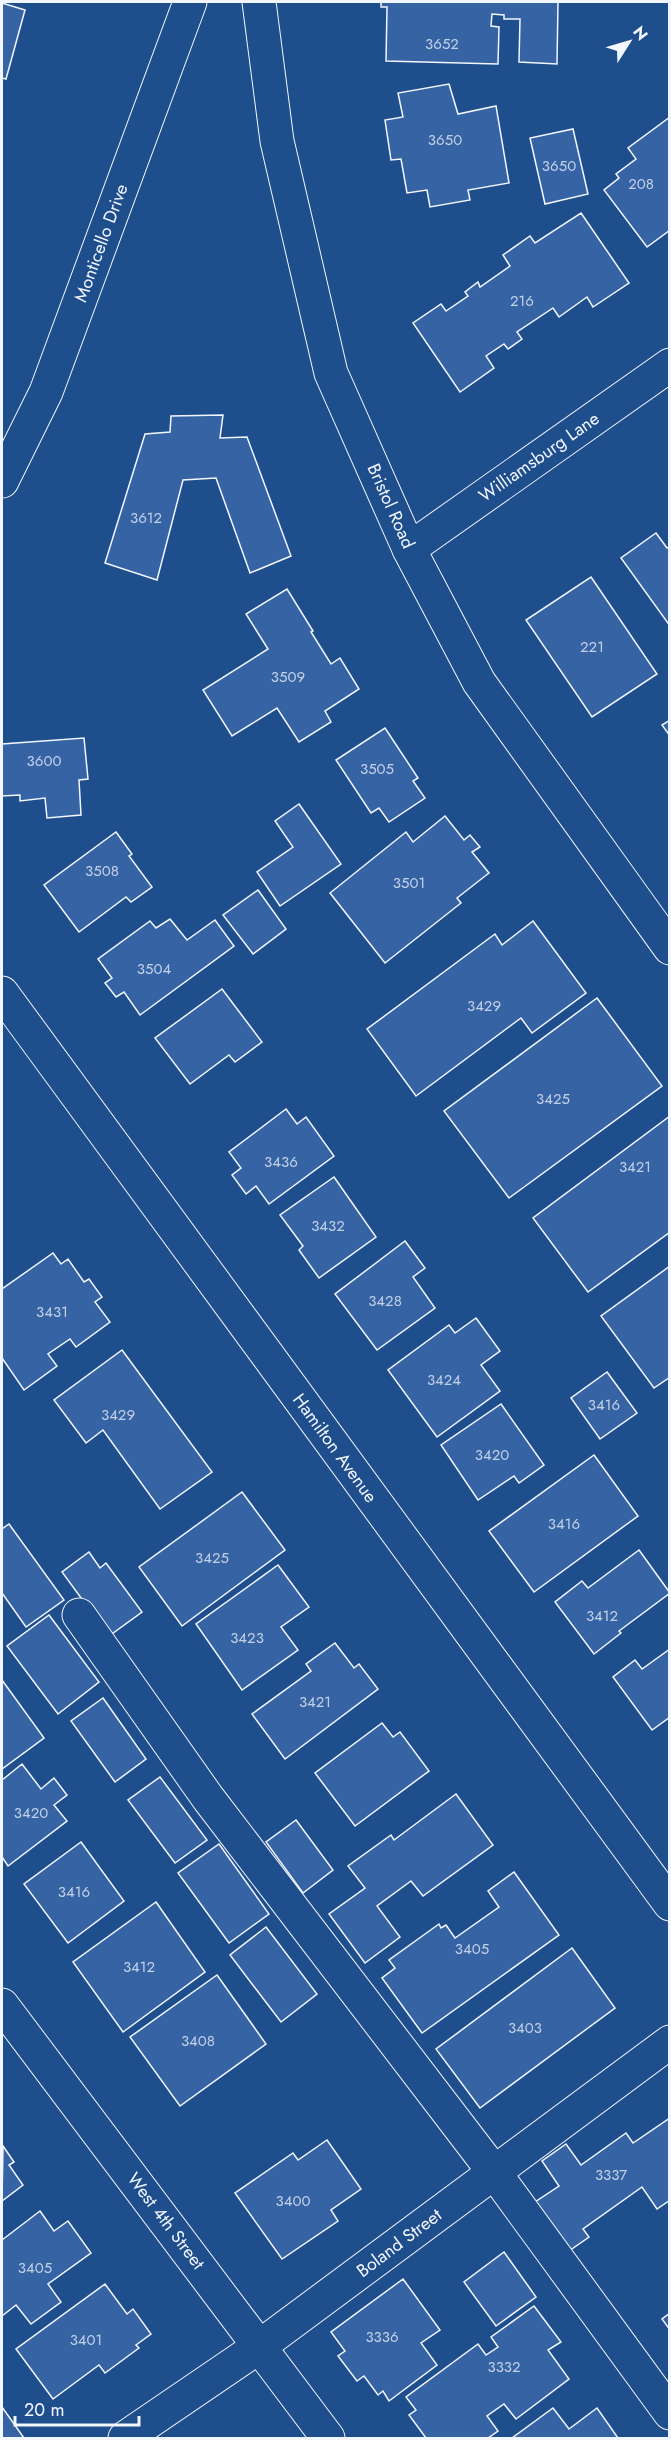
<svg xmlns="http://www.w3.org/2000/svg" width="671" height="2440" viewBox="0 0 671 2440" font-family="Jost,sans-serif">
	<style>
		.building { fill: #3563a3; stroke: #f2f6ff; stroke-width: 1.5 }
		.lines { fill: none; stroke-linecap: round; stroke-linejoin: round }
		.minor-casing { stroke: #f2f6ff; stroke-width: 35 }
		.minor { stroke: #1f4e8c; stroke-width: 33 }
		.labels { text-anchor: middle; stroke-width: 4.5; stroke-linejoin: round; paint-order: stroke }
		.number-label { font-size: 15px; fill: #c3d1e8 }
		.street-label { font-size: 18px; fill: #f2f6ff; stroke: #1f4e8c }
	</style>
	<rect width="100%" height="100%" fill="#1f4e8c"/>
	<g class="building">
		<polygon points="381,2 558,2 557,64 519,62 520,19 504,19 504,15 492,14 491,26 499,27 498,64 386,61 387,7 381,7"/>
		<polygon points="2,3 25,10 6,79 2,78"/>
		<polygon points="449,84 458,114 496,106 509,183 468,190 470,200 430,207 427,190 407,193 401,159 391,160 385,120 403,117 398,93"/>
		<polygon points="670,117 670,230 647,247 604,190 619,178 616,174 636,159 628,148"/>
		<polygon points="573,129 588,194 545,204 530,138"/>
		<polygon points="581,213 629,283 593,307 587,297 559,317 553,308 517,332 522,339 508,349 504,344 486,356 494,368 460,392 413,323 441,304 446,311 468,296 465,292 478,282 480,287 510,266 503,255 530,236 535,243"/>
		<polygon points="223,415 220,438 247,437 291,556 250,573 216,478 183,480 157,580 105,563 145,434 170,432 171,416"/>
		<polygon points="656,533 667,548 670,546 670,626 621,558"/>
		<polygon points="591,577 657,674 592,717 526,620"/>
		<polygon points="287,589 313,631 311,632 331,664 340,658 359,689 325,711 331,722 299,742 277,708 232,736 203,690 268,649 246,614"/>
		<polygon points="670,720 670,736 662,725"/>
		<polygon points="385,728 418,778 413,781 425,798 389,822 379,808 371,813 336,760"/>
		<polygon points="84,738 88,779 79,780 81,815 47,818 45,798 20,801 20,795 2,796 2,744"/>
		<polygon points="299,804 341,864 280,906 257,872 293,847 275,821"/>
		<polygon points="445,816 464,840 470,835 480,847 472,852 489,873 457,898 461,903 385,963 330,893 406,832 413,842"/>
		<polygon points="116,832 132,854 129,856 152,887 131,902 126,897 79,932 44,885"/>
		<polygon points="258,890 286,929 253,954 223,915"/>
		<polygon points="170,919 187,940 215,920 234,946 140,1015 124,992 116,997 105,983 112,978 98,959 150,921 156,928"/>
		<polygon points="533,921 586,993 532,1033 521,1018 416,1096 367,1029 495,934 502,945"/>
		<polygon points="222,989 262,1042 235,1062 229,1055 190,1084 155,1038"/>
		<polygon points="597,998 662,1086 509,1198 444,1111"/>
		<polygon points="286,1109 297,1124 306,1117 334,1156 269,1204 256,1186 246,1194 232,1175 241,1168 229,1152"/>
		<polygon points="670,1116 670,1232 588,1292 533,1218"/>
		<polygon points="334,1177 376,1237 319,1278 299,1250 303,1246 280,1215"/>
		<polygon points="405,1241 425,1268 413,1277 435,1308 377,1350 335,1294"/>
		<polygon points="53,1253 61,1264 68,1259 84,1282 89,1279 102,1297 95,1302 110,1322 76,1347 70,1339 48,1354 57,1366 24,1390 2,1358 2,1289"/>
		<polygon points="670,1266 670,1377 654,1388 601,1316"/>
		<polygon points="476,1318 500,1351 481,1365 500,1391 437,1437 388,1370 449,1325 455,1333"/>
		<polygon points="122,1350 212,1472 160,1509 103,1430 86,1443 54,1400"/>
		<polygon points="607,1372 637,1413 600,1439 571,1398"/>
		<polygon points="501,1404 544,1465 519,1483 514,1476 478,1500 441,1445"/>
		<polygon points="594,1455 638,1516 534,1592 489,1531"/>
		<polygon points="242,1492 285,1550 182,1626 139,1567"/>
		<polygon points="9,1524 64,1600 26,1627 2,1593 2,1529"/>
		<polygon points="639,1550 670,1593 619,1631 621,1633 594,1654 555,1602 582,1581 588,1588"/>
		<polygon points="89,1552 100,1568 106,1563 142,1612 109,1636 62,1572"/>
		<polygon points="278,1565 309,1607 281,1627 298,1650 242,1690 196,1624"/>
		<polygon points="49,1615 99,1682 58,1714 7,1646"/>
		<polygon points="335,1643 354,1668 359,1664 378,1689 285,1759 252,1714 311,1671 306,1664"/>
		<polygon points="670,1649 670,1717 652,1730 613,1677 635,1660 642,1669"/>
		<polygon points="2,1680 44,1738 2,1769"/>
		<polygon points="103,1698 146,1759 115,1782 71,1721"/>
		<polygon points="382,1723 393,1737 400,1732 429,1771 355,1826 315,1773"/>
		<polygon points="22,1764 41,1789 54,1778 67,1795 54,1805 67,1821 8,1866 2,1857 2,1780"/>
		<polygon points="160,1777 207,1840 175,1863 128,1800"/>
		<polygon points="456,1794 493,1845 423,1896 411,1881 377,1906 400,1937 365,1963 329,1914 365,1888 348,1866 391,1835 394,1840"/>
		<polygon points="296,1820 333,1870 303,1893 266,1842"/>
		<polygon points="81,1842 124,1901 68,1943 24,1884"/>
		<polygon points="219,1844 269,1914 229,1943 178,1873"/>
		<polygon points="514,1872 559,1935 422,2033 382,1978 395,1968 389,1960 439,1924 441,1928 446,1925 455,1938 499,1907 488,1891"/>
		<polygon points="156,1902 205,1972 123,2032 73,1962"/>
		<polygon points="266,1927 317,1994 281,2022 230,1955"/>
		<polygon points="572,1948 615,2008 480,2108 436,2049"/>
		<polygon points="217,1975 266,2044 180,2106 130,2037"/>
		<polygon points="670,2118 670,2200 657,2209 642,2187 583,2229 589,2237 566,2253 532,2204 559,2186 542,2161 566,2144 581,2165 626,2133 633,2143"/>
		<polygon points="327,2140 361,2189 331,2210 338,2221 282,2259 235,2193 293,2153 298,2160"/>
		<polygon points="3,2146 14,2162 9,2165 23,2185 2,2201"/>
		<polygon points="40,2211 54,2231 68,2221 91,2253 48,2284 61,2302 31,2324 16,2305 2,2316 2,2240"/>
		<polygon points="504,2252 536,2297 496,2326 464,2282"/>
		<polygon points="403,2279 440,2330 421,2343 437,2365 389,2401 383,2391 378,2395 364,2376 357,2381 338,2356 345,2351 331,2332"/>
		<polygon points="105,2284 127,2314 133,2309 151,2334 136,2345 139,2348 105,2373 99,2365 53,2399 16,2349"/>
		<polygon points="534,2306 561,2342 548,2350 569,2379 516,2419 504,2404 487,2416 498,2431 488,2438 426,2438 409,2415 416,2410 406,2397 478,2344 486,2355 498,2347 491,2337"/>
		<polygon points="670,2313 670,2330 662,2319"/>
		<polygon points="2,2407 24,2438 2,2438"/>
		<polygon points="553,2408 569,2429 597,2408 618,2438 512,2438"/>
	</g>
	<g class="lines">
		<g class="minor-casing">
			<g id="minor">
				<polyline points="259,2 277,141 331,373 409,549 479,682 670,948"/>
				<polyline points="2,481 46,392 190,2"/>
				<polyline points="409,549 670,365"/>
				<polyline points="2,993 670,1904"/>
				<polyline points="79,1615 208,1798 494,2172 670,2413"/>
				<polyline points="2,2005 328,2438"/>
				<polyline points="125,2438 260,2346 670,2042"/>
			</g>
		</g>
		<use href="#minor" class="minor"/>
	</g>
	<g class="labels">
		<g class="number-label">
			<text x="442" y="49">3652</text>
			<text x="445" y="145">3650</text>
			<text x="559" y="171">3650</text>
			<text x="641" y="189">208</text>
			<text x="522" y="306">216</text>
			<text x="146" y="523">3612</text>
			<text x="592" y="652">221</text>
			<text x="288" y="682">3509</text>
			<text x="44" y="766">3600</text>
			<text x="377" y="774">3505</text>
			<text x="102" y="876">3508</text>
			<text x="409" y="888">3501</text>
			<text x="154" y="974">3504</text>
			<text x="484" y="1011">3429</text>
			<text x="553" y="1104">3425</text>
			<text x="281" y="1167">3436</text>
			<text x="635" y="1172">3421</text>
			<text x="328" y="1231">3432</text>
			<text x="385" y="1306">3428</text>
			<text x="52" y="1317">3431</text>
			<text x="444" y="1385">3424</text>
			<text x="604" y="1410">3416</text>
			<text x="118" y="1420">3429</text>
			<text x="492" y="1460">3420</text>
			<text x="564" y="1529">3416</text>
			<text x="212" y="1563">3425</text>
			<text x="602" y="1621">3412</text>
			<text x="247" y="1643">3423</text>
			<text x="315" y="1707">3421</text>
			<text x="31" y="1818">3420</text>
			<text x="74" y="1897">3416</text>
			<text x="472" y="1954">3405</text>
			<text x="139" y="1972">3412</text>
			<text x="525" y="2033">3403</text>
			<text x="198" y="2046">3408</text>
			<text x="611" y="2180">3337</text>
			<text x="293" y="2206">3400</text>
			<text x="35" y="2273">3405</text>
			<text x="382" y="2342">3336</text>
			<text x="86" y="2345">3401</text>
			<text x="504" y="2372">3332</text>
		</g>
		<g class="street-label">
			<text transform="translate(101 243) rotate(-70)" y="6">Monticello Drive</text>
			<text transform="translate(539 457) rotate(-35)" y="6">Williamsburg Lane</text>
			<text transform="translate(391 506) rotate(66)" y="6">Bristol Road</text>
			<text transform="translate(335 1448) rotate(54)" y="6">Hamilton Avenue</text>
			<text transform="translate(166 2221) rotate(53)" y="6">West 4th Street</text>
			<text transform="translate(399 2243) rotate(-37)" y="6">Boland Street</text>
		</g>
	</g>
	<rect width="671" height="2440" fill="none" stroke="#f2f6ff" stroke-width="6"/>
	<g transform="translate(629 42) rotate(53)" stroke="#1f4e8c" stroke-width="4.5" paint-order="stroke">
	<path d="M0-4.5L10 22L0 15L-10 22Z" fill="#f2f6ff"/>
	<text y="-9" font-size="16" font-weight="bold" text-anchor="middle" fill="#f2f6ff">N</text>
	</g>
	<path d="M15 2416v9h124v-9" fill="none" stroke="#f2f6ff" stroke-width="3"/>
	<text x="24" y="2416" font-size="18" fill="#f2f6ff" stroke="#1f4e8c" stroke-width="4.5" paint-order="stroke">20 m</text>
</svg>
